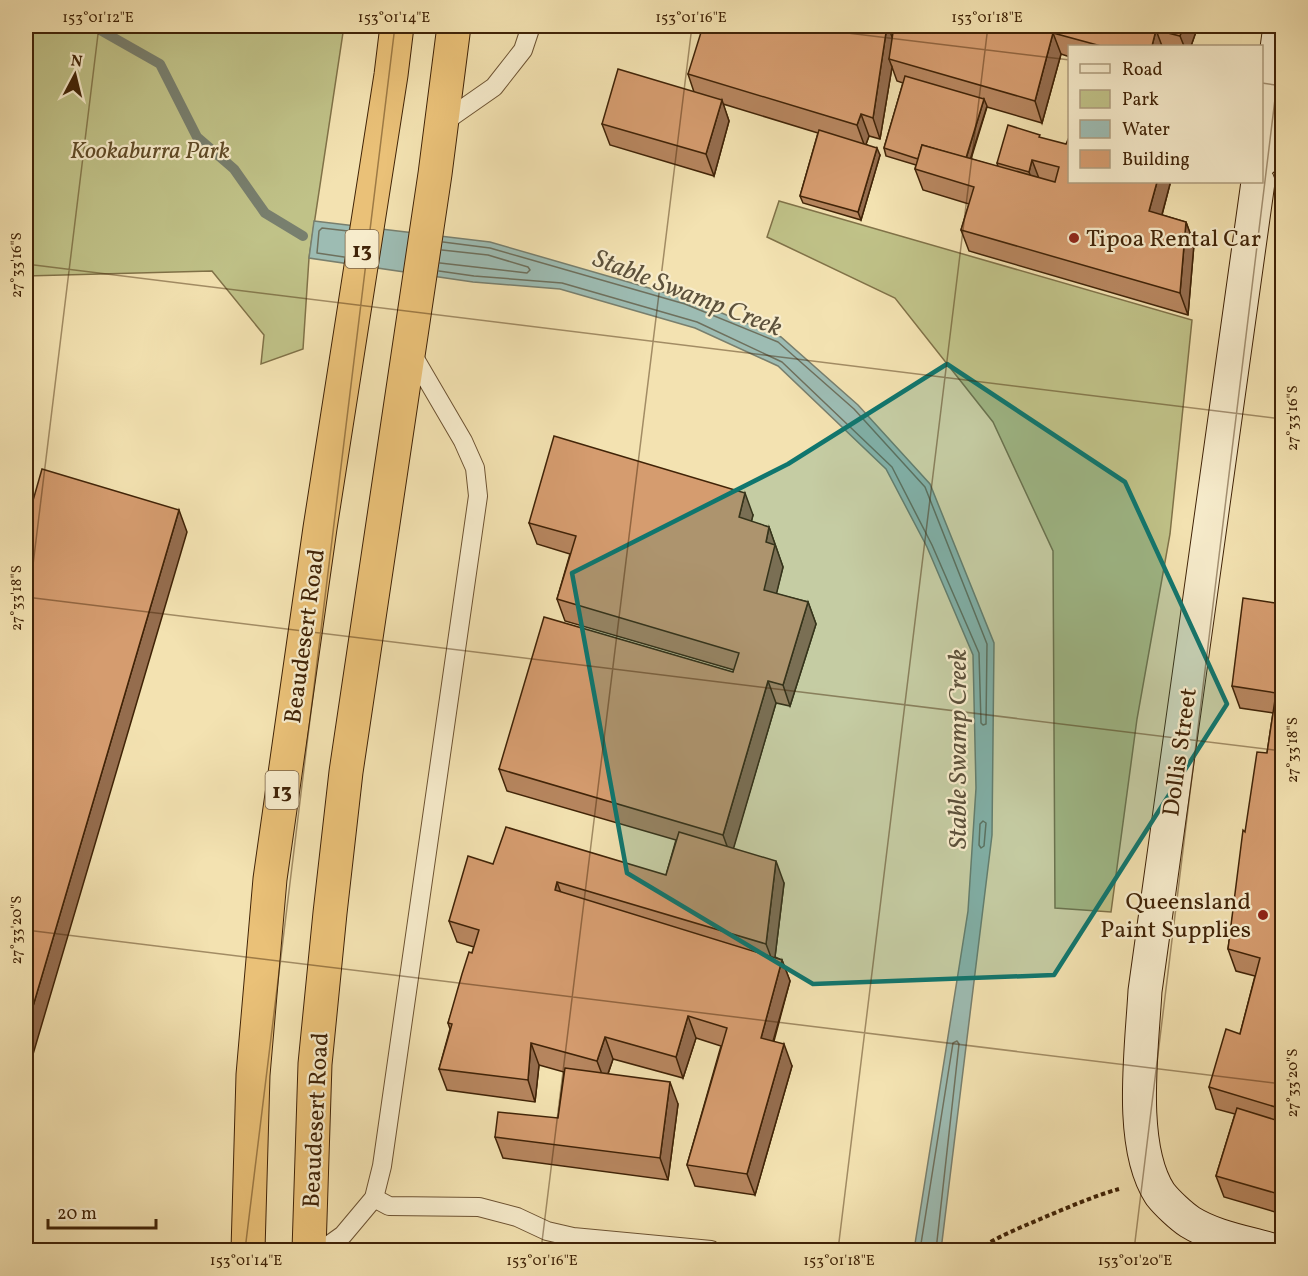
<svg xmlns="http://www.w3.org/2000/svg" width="1308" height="1276" viewBox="0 0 1308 1276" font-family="Vollkorn,serif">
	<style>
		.green { fill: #c0c288; stroke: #807248; stroke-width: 1.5 }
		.water { fill: #9dbcb3; stroke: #787f6e; stroke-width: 1.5 }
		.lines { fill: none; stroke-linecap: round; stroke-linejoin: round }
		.shore { stroke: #6e705d; stroke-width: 1.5 }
		.stream { stroke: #787f6e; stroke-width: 10 }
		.lane-casing { stroke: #6d5332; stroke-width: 20 }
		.secondary-casing { stroke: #402307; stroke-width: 35 }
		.highway-casing { stroke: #402307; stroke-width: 35 }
		.path { stroke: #402307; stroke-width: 4; stroke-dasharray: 4.5 3; stroke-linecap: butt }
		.lane { stroke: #f7eccc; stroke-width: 18 }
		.secondary { stroke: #f7eccc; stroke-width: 33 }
		.highway { stroke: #eac178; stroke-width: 33 }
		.wall { fill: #b7865f; stroke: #402307; stroke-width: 1.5 }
		.shaded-wall { fill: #956d4e; stroke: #402307; stroke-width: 1.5 }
		.building { fill: #d59c6f; stroke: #402307; stroke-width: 1.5 }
		.marked { fill: #0f766e; fill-opacity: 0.2; stroke: #0f766e; stroke-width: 4.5; stroke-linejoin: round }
		.ticks { fill: none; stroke: #402307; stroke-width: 1.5; stroke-opacity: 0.45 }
		.poi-dot { fill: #8f2418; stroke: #f7eccc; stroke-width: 2 }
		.labels { text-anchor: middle; stroke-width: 4.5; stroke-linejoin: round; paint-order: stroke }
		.shield { fill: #f7eccc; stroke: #775f42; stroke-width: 1.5 }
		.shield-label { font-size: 22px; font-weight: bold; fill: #402307 }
		.park-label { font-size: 24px; font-style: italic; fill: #604b27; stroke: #f7eccc }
		.poi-label { font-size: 24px; fill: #402307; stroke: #f7eccc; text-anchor: start }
		.street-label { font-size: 24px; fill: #402307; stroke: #f7eccc }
		.water-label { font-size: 26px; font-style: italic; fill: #5c513b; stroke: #f7eccc }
		.neatline { fill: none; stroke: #402307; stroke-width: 2 }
		.ticks-label { font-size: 15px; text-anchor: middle; fill: #402307 }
	</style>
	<rect width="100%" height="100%" fill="#f3e2b1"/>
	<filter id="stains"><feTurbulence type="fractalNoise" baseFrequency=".00333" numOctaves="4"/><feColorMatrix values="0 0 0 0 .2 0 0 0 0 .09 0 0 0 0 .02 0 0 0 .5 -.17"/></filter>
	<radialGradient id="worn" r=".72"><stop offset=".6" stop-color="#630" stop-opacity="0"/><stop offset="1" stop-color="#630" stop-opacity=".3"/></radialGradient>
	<g class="green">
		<polygon points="26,26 344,26 309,258 303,349 261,364 264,335 212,271 26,276"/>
		<polygon points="779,201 1192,320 1170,534 1137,719 1111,912 1055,908 1053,551 993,422 895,298 767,237"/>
	</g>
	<polygon class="water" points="314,221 490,242 687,299 781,337 858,405 930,484 994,643 992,835 941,1250 914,1250 968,911 976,788 973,655 927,547 886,469 778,366 695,328 560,289 473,282 309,258"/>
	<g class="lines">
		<g class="shore">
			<polyline points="344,257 317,253 319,231 322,228 348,231"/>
			<polyline points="440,263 527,273 530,270 528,267 488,255 442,250"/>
			<polyline points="439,271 474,276 562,283 697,322 782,362 892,467 932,545 979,653 981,723 983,725 986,724 987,644 925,487 854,409 778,342 685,304 490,248 443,242"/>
			<polygon points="983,821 986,823 984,846 981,848 979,845 980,824"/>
			<polyline points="920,1250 953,1043 957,1041 959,1044 936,1250"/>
		</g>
		<polyline class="stream" points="93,26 160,64 197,137 234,169 265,213 303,236"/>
		<g class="lane-casing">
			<g id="lane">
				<polyline points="441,124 494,87 523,50 531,26"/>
				<polyline points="374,1198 389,1206 479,1207 517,1217 547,1231 573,1237 711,1250"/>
				<polyline points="322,1250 343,1235 374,1198 382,1166 478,496 475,468 463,441 411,352"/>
			</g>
		</g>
		<g class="secondary-casing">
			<g id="secondary">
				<polyline points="1262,160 1280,26"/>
				<path d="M1258,182L1145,991C1142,1048 1128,1145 1160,1194C1167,1203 1181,1216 1190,1222C1214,1237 1245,1242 1272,1250"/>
			</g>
		</g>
		<g class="highway-casing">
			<g id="highway">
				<polyline points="248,1250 253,1075 270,879 320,528 391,75 397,26"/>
				<polyline points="309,1250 315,1064 330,913 346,772 435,174 454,26"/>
			</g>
		</g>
		<path class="path" d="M978,1250C998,1236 1022,1227 1045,1217C1069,1207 1094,1196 1119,1189"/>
		<use href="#lane" class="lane"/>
		<use href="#secondary" class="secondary"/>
		<use href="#highway" class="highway"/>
	</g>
	<g class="wall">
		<polygon points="1198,26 1191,46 1070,46 1070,57 1061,54 1042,123 987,107 971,159 998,167 997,163 1041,138 1070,182 1169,182 1170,184 1162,215 1186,222 1194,244 1188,315 969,251 961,230 969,204 923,190 915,169 916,165 886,156 884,148 903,83 897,81 892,67 880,139 869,136 866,144 880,155 861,220 803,203 800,196 818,133 723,104 729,121 714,176 610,145 602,124 694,92 688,74 892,36"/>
		<polygon points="753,515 751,522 769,527 783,567 776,594 808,602 816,624 790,706 776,703 733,848 784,883 775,957 782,960 790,981 774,1041 792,1066 755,1195 695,1186 687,1165 721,1046 696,1038 683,1078 613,1059 608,1074 678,1104 668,1180 503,1158 495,1137 558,1118 564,1072 539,1065 535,1102 447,1090 439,1069 450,1029 448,1023 474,947 457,942 449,921 493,864 666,875 676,840 507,791 499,769 733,672 734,670 565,621 557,599 570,554 537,544 529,523"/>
		<polygon points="1282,604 1282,1214 1224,1197 1216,1176 1235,1114 1216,1109 1209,1087 1240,1034 1255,976 1236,971 1228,949 1245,832 1267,753 1273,713 1240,708 1232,686"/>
	</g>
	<g class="shaded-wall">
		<polygon points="887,26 888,26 895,45 889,59 892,67 880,139 873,118"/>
		<polygon points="1183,26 1198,26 1191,46 1184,46 1180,36"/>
		<polygon points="1156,30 1162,46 1152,46"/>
		<polygon points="1053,33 1061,54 1042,123 1035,101"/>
		<polygon points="984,99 987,106 965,176 963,169"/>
		<polygon points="722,100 729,121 714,176 706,154"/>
		<polygon points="861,114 869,136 865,147 857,125"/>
		<polygon points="877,148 880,155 861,220 858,212"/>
		<polygon points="1032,160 1040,181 1037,194 1029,172"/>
		<polygon points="1157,182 1169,182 1170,184 1157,233 1149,211"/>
		<polygon points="1186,222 1194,244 1188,315 1180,293"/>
		<polygon points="745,493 753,515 747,539 739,517"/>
		<polygon points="179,510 187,532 26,1078 26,1030"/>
		<polygon points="769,527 783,567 772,612 764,590 766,542"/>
		<polygon points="808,602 816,624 790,706 783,685"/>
		<polygon points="768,681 776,703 731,857 723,835"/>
		<polygon points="776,861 784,883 774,965 766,944"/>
		<polygon points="557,882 565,904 555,890"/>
		<polygon points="782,960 790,981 768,1059 761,1038"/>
		<polygon points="688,1016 696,1038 683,1078 676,1057"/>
		<polygon points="605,1037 613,1059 605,1082 597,1061"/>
		<polygon points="531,1043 539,1065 535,1102 528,1080"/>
		<polygon points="784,1044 792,1066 755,1195 747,1174"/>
		<polygon points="670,1082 678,1104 668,1180 660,1158"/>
	</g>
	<g class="building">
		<polygon points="703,26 887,26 873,118 861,114 857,125 688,74"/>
		<polygon points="894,26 1183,26 1180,36 1156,30 1152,46 1101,46 1053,33 1035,101 889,59"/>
		<polygon points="618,69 722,100 706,154 602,124"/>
		<polygon points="905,76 984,99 966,158 922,145 918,159 884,148"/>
		<polygon points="1008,125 1040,135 1039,137 1066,144 1070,135 1070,182 1157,182 1149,211 1186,222 1180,293 961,230 974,187 915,169 922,145 1055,182 1059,167 1032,160 1029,172 997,163"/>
		<polygon points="819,130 877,148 858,212 800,196"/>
		<polygon points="554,436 745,493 739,517 769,527 766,542 775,545 764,590 808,602 783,685 768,681 723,835 499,769 544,617 733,672 739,653 557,599 576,536 529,523"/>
		<polygon points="42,469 179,510 26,1030 26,525"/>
		<polygon points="1243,598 1282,604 1282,1109 1209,1087 1226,1029 1240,1034 1260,958 1228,949 1243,830 1245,832 1257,752 1267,753 1276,693 1232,686"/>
		<polygon points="506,827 666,875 679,832 776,861 766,944 557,882 555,890 782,960 761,1038 784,1044 747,1174 687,1165 727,1028 688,1016 676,1057 605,1037 597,1061 531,1043 528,1080 439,1069 452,1024 448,1023 462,974 469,952 472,953 479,930 449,921 468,856 493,864"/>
		<polygon points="565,1068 670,1082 660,1158 495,1137 498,1112 558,1118"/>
		<polygon points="1237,1108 1282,1122 1282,1195 1216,1176"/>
	</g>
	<path class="marked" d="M947,364L1125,482L1227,704L1054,975L813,984L627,873L572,573L788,464Z"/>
	<path class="ticks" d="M790,26L1070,60M1262,83L1282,86M26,264L1282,419M26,597L1282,751M26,622L99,26M26,930L1282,1084M245,1250L395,26M541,1250L692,26M838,1250L988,26M1134,1250L1282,42"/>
	<g class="poi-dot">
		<circle cx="1074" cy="238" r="6"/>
		<circle cx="1263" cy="915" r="6"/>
	</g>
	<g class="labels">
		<g class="shield">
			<rect x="345.5" y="230" width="33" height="38" rx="4.5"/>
			<rect x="265.5" y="771" width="33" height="38" rx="4.5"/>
		</g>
		<g class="shield-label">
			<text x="362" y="257">13</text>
			<text x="282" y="798">13</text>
		</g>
		<g class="park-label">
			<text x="150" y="158">Kookaburra Park</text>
		</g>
		<g class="poi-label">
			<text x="1086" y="246">Tipoa Rental Car</text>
			<text x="1251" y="909" text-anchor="end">Queensland<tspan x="1251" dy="28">Paint Supplies</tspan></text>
		</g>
		<g class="street-label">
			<text transform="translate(304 636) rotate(-82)" y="8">Beaudesert Road</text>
			<text transform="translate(1179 752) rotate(-82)" y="8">Dollis Street</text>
			<text transform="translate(315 1120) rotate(-87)" y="8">Beaudesert Road</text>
		</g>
		<g class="water-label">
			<text transform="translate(688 292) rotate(21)" y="9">Stable Swamp Creek</text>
			<text transform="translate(957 749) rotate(-90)" y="9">Stable Swamp Creek</text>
		</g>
	</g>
	<rect width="1308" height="1276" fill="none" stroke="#f3e2b1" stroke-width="66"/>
	<rect x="1068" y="45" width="195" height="138" fill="#f7eccc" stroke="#ae9c7d" stroke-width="1.5"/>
	<rect x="1080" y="64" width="30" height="9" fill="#f7eccc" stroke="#ae9c7d" stroke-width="1.5"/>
	<text x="1122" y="75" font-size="18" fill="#402307">Road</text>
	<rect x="1080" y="90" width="30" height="18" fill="#c0c288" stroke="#ae9c7d" stroke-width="1.5"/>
	<text x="1122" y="105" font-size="18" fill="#402307">Park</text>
	<rect x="1080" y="120" width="30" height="18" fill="#9dbcb3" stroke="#ae9c7d" stroke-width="1.5"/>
	<text x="1122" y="135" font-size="18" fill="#402307">Water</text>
	<rect x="1080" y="150" width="30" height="18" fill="#d59c6f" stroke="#ae9c7d" stroke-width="1.5"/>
	<text x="1122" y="165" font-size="18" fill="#402307">Building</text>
	<g transform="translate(75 75) rotate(7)" stroke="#f7eccc" stroke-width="4.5" paint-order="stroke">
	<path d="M0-4.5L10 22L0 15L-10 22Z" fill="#402307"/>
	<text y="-9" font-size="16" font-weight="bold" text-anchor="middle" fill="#402307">N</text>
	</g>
	<path d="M48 1219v9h108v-9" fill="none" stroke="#402307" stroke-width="3"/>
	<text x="57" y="1219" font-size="18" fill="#402307" stroke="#f7eccc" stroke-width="4.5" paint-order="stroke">20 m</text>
	<rect x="33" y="33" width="1242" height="1210" class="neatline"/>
	<g class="ticks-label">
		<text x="98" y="22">153°01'12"E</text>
		<text x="394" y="22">153°01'14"E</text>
		<text x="691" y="22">153°01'16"E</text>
		<text x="987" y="22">153°01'18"E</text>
		<text transform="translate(16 265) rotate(-90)" y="5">27°33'16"S</text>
		<text transform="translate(1292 418) rotate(-90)" y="5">27°33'16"S</text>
		<text transform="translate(16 598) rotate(-90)" y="5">27°33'18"S</text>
		<text transform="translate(1292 750) rotate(-90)" y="5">27°33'18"S</text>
		<text transform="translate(16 930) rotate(-90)" y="5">27°33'20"S</text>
		<text transform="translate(1292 1083) rotate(-90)" y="5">27°33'20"S</text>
		<text x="246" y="1265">153°01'14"E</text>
		<text x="542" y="1265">153°01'16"E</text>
		<text x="839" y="1265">153°01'18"E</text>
		<text x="1135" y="1265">153°01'20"E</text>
	</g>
	<rect width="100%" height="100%" filter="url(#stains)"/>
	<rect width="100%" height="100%" fill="url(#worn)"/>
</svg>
